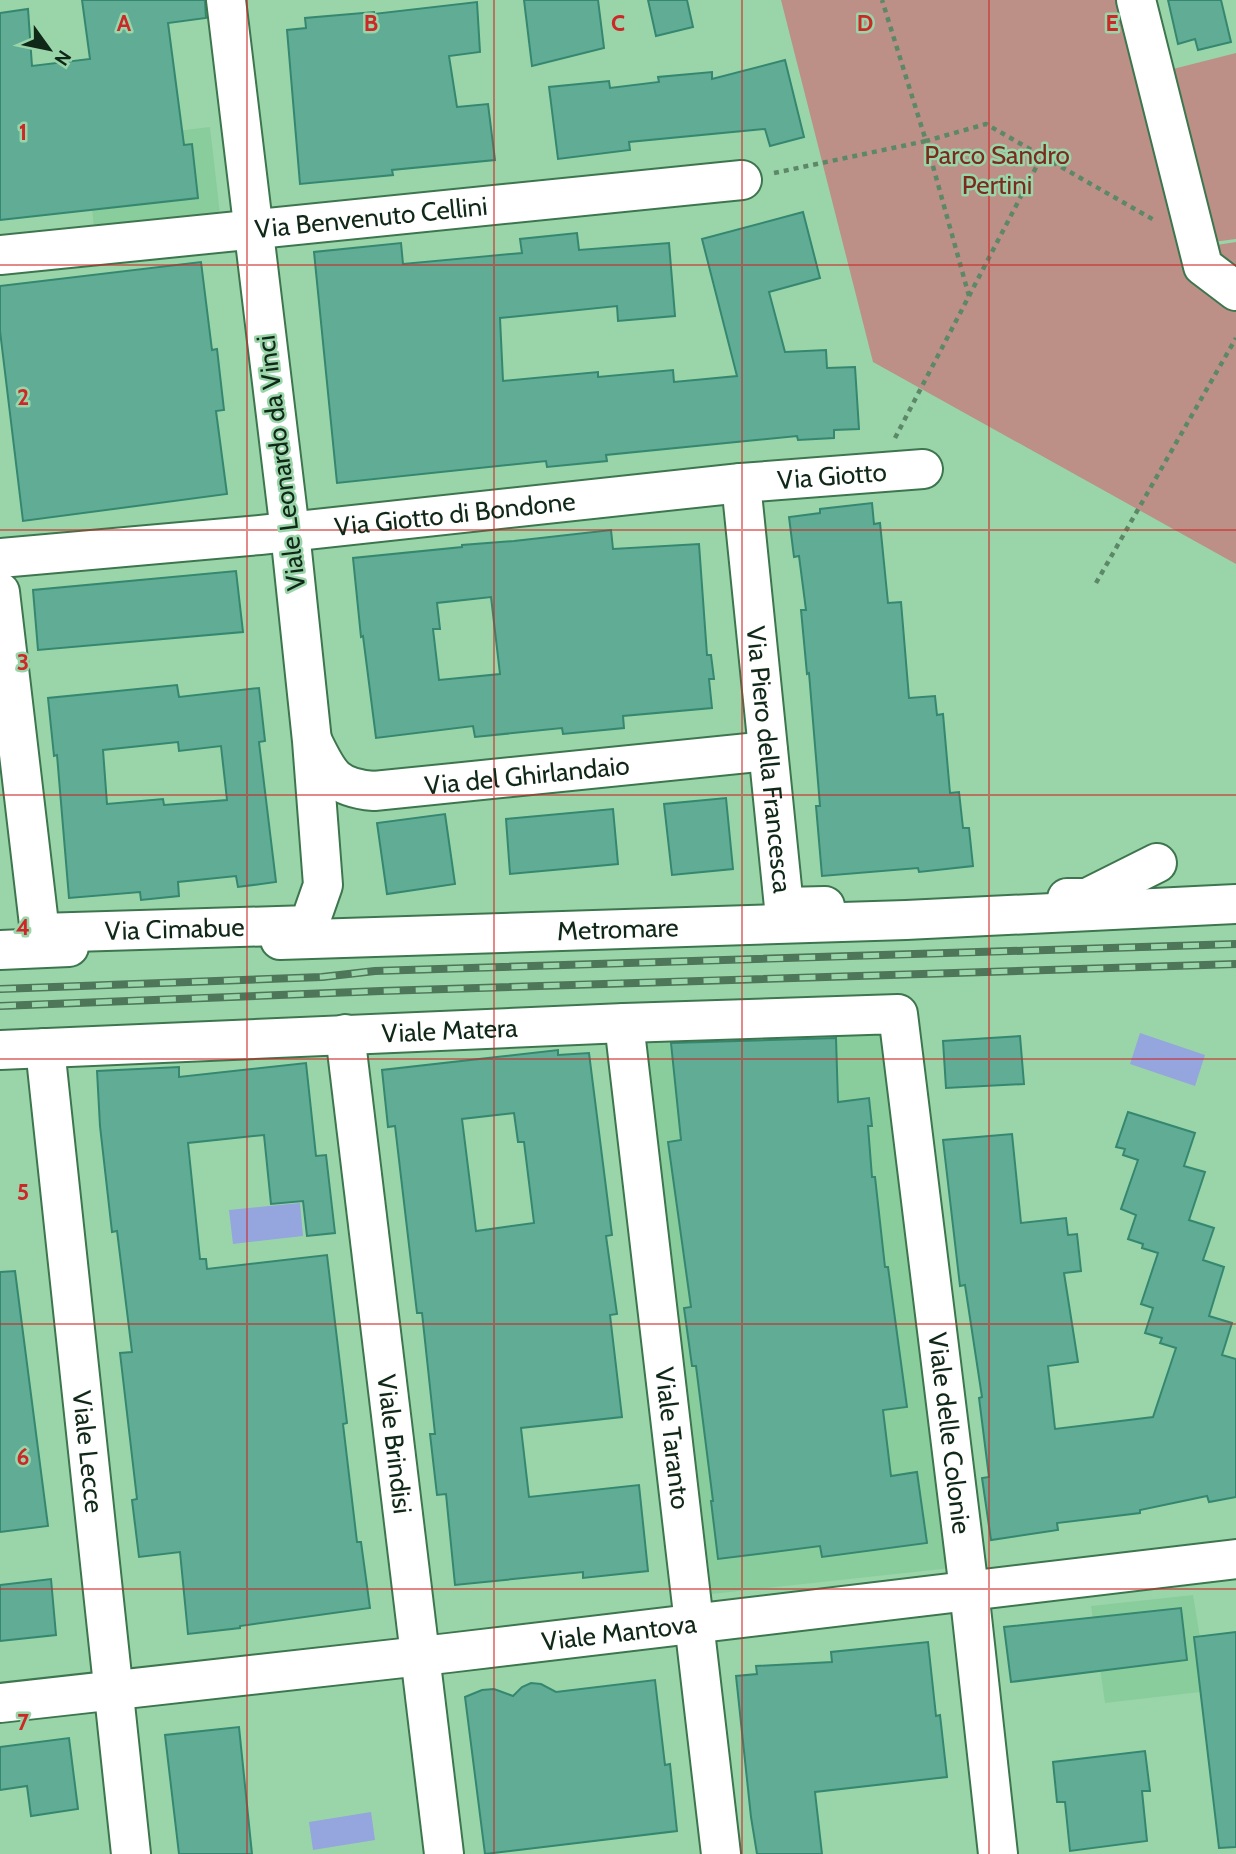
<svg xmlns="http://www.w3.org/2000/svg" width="1236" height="1854" viewBox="0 0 1236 1854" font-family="Cabin,sans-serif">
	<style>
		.built { fill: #8acd9c }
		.green { fill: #bc9087 }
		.water { fill: #95a5dd }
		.building { fill: #60ac95; stroke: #358770; stroke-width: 2; fill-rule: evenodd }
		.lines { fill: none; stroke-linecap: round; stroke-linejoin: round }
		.minor-casing { stroke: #3d764e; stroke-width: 42 }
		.path { stroke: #5d8868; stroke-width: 4.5; stroke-dasharray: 5 5; stroke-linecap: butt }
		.minor { stroke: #fff; stroke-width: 38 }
		.rail-casing { stroke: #4e7659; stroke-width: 8 }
		.rail { stroke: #9ad5a9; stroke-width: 5; stroke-dasharray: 16; stroke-linecap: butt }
		.grid { fill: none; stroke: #cc2827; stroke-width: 2; stroke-opacity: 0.55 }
		.labels { text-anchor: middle; stroke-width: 5; stroke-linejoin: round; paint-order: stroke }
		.park-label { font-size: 26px; fill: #7a2b1d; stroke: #9ad5a9 }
		.street-label { font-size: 26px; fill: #102817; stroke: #9ad5a9 }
		.grid-label { font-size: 23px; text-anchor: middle; font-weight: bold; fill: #cc2827; stroke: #9ad5a9; stroke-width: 5; stroke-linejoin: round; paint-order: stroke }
	</style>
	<rect width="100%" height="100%" fill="#9ad5a9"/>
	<g class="built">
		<polygon points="210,127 220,214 94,228 85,142"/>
		<polygon points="881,1024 951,1568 712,1594 643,1030"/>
		<polygon points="1193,1595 1209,1691 1105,1703 1091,1606"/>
	</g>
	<g class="green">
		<polygon points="781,0 1128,0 1191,249 1236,242 1236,564 873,362"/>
		<polygon points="1236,53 1236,239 1213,242 1173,69"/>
	</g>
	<g class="water">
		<polygon points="1140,1033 1205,1055 1195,1086 1130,1064"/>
		<polygon points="300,1203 303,1236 233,1244 229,1210"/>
		<polygon points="371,1812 375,1840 313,1850 309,1822"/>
	</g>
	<g class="building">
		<polygon points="82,0 205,0 206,18 168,23 184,145 192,144 198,198 0,220 0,13 28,9 32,66 90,59"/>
		<polygon points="524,0 598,0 604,48 532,66"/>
		<polygon points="648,0 687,0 693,27 656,36"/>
		<polygon points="1168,0 1221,0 1231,42 1198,50 1195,39 1178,44"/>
		<polygon points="477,2 480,52 449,56 457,107 488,104 495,160 392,170 393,175 300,184 287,30 306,28 305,18 374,12 374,14"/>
		<polygon points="785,60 804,137 770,146 765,129 629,142 630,150 558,159 549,87 609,81 610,88 659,82 658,77 712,72 712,79"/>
		<polygon points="803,212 820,278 769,292 785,352 826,350 827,368 855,367 859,429 834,430 834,438 798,440 797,436 606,455 607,461 547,467 546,461 337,483 314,252 401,243 403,264 522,253 520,239 577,233 579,250 669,243 675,316 618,321 617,306 500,318 503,381 598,372 598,377 673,370 674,382 737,376 702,239"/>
		<polygon points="201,262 212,350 217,349 224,410 216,411 227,494 23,521 0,331 0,286"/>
		<polygon points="872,503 874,524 880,523 888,603 901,602 909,698 935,696 937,715 943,714 950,793 959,792 963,828 969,828 973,866 919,872 918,868 822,876 816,806 820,806 809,673 807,674 801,610 806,610 799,556 794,557 789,517 820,513 820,509"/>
		<path d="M611,530L613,549L699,544L707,655H711L714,679H709L712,708L623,716L624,728L563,734L562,728L475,737L473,726L376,738L363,636L361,637L353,558L462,547V545L514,541ZM491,597L500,674L439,680L433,629H440L437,603Z"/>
		<polygon points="236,571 243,632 38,650 33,590"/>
		<path d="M177,685L179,697L259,688L265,741L259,742L276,882L238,887L236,876L178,882L179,896L141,900L140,892L69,898L57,755L54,756L48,698ZM178,742L179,751L221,746L227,800L164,805L163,799L107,804L103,750Z"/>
		<polygon points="726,798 733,869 672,875 664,804"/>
		<polygon points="613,809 618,864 510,874 506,819"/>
		<polygon points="445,814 455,884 387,894 377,823"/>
		<polygon points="1020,1036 1024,1084 946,1088 943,1041"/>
		<polygon points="836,1038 838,1102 869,1098 872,1126 868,1126 872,1177 875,1177 885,1267 888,1267 907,1407 883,1410 891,1476 917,1472 927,1543 822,1557 820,1546 718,1559 711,1501 713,1501 696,1366 692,1366 684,1308 691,1307 668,1142 681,1140 671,1043"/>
		<path d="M558,1050V1055L589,1053L612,1235L606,1236L617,1314L610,1315L622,1417L521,1428L529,1497L639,1485L648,1571L583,1578V1572L455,1585L446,1494L437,1495L430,1434H435L422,1313H417L395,1126L388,1127L382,1070ZM514,1113L518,1142H524L534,1223L476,1231L462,1119Z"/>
		<polygon points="306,1063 316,1156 326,1155 335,1233 307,1236 303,1201 271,1204 264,1135 188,1143 200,1259 206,1259 207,1269 327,1255 347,1423 343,1424 357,1542 361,1542 370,1608 240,1626 240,1628 188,1634 180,1552 139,1557 132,1500 137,1499 120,1353 132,1352 117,1231 112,1232 100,1126 97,1071 179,1067 179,1077"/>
		<polygon points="1128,1112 1195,1133 1184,1166 1205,1172 1189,1220 1214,1228 1203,1260 1224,1267 1209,1316 1232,1323 1222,1355 1236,1359 1236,1497 1209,1502 1207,1496 1140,1510 1140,1513 1057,1523 1058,1530 991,1540 982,1478 989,1477 979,1398 982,1397 965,1285 960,1286 943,1140 1012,1134 1021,1223 1066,1218 1068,1235 1077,1234 1081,1271 1064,1273 1078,1362 1048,1366 1055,1429 1153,1417 1176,1348 1160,1343 1162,1338 1145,1333 1153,1308 1141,1304 1158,1253 1142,1248 1143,1244 1128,1239 1136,1215 1121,1209 1138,1160 1123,1155 1125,1149 1116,1147"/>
		<polygon points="15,1271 48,1526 0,1532 0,1272"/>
		<polygon points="51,1579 56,1635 0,1641 0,1585"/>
		<polygon points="1181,1608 1187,1660 1011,1682 1004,1627"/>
		<polygon points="1236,1632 1236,1847 1219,1848 1194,1637"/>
		<polygon points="928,1642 936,1716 940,1715 947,1777 815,1792 822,1854 757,1854 751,1817 736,1676 757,1674 756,1666 832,1662 831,1652"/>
		<polygon points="655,1680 665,1765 670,1764 677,1831 485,1854 465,1697 482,1690 494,1689 513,1696 522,1687 531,1683 541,1684 556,1692"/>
		<polygon points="239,1727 252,1854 179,1854 165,1735"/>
		<polygon points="69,1738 78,1809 31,1816 27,1786 0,1790 0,1747"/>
		<polygon points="1145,1751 1150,1791 1142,1791 1147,1841 1070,1851 1065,1802 1057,1802 1053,1762"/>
	</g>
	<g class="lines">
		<g class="minor-casing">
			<g id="minor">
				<polyline points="1136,0 1203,266 1236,291"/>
				<path id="s1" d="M0,255L742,180"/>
				<path id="s2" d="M741,483L784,907L825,906"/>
				<path id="s3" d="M0,558L260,535L741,483L923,469"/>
				<path id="s4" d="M0,592L40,933L309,925L323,885L312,741L290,532L226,0"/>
				<path id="s5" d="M313,742C329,775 335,788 374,791L768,751"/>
				<polyline points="1067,898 1087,898 1157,863"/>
				<path id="s6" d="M280,940L906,920L1236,904"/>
				<polyline points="0,950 69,947"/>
				<path id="s7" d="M624,1023L721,1854"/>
				<path id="s8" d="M345,1034L444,1854"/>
				<path id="s9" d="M45,1048L131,1854"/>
				<path id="s10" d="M0,1050L624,1023L898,1014L969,1590L998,1854"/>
				<path id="s11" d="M0,1703L448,1653L1236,1559"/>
			</g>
		</g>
		<g class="path">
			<polyline points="774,173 926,141 882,0"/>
			<polyline points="969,296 926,141 986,124 1154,220"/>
			<polyline points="895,438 1042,156"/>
			<polyline points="1096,583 1236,338"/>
		</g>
		<use href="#minor" class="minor"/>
		<g class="rail-casing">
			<g id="rail">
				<polyline points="0,989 322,977 375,971 1236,944"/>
				<polyline points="0,1006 381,991 1236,964"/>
			</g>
		</g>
		<use href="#rail" class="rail"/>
	</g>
	<path class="grid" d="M247,0V1854M494,0V1854M742,0V1854M989,0V1854M0,265H1236M0,530H1236M0,795H1236M0,1059H1236M0,1324H1236M0,1589H1236"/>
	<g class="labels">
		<g class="park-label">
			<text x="997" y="164">Parco Sandro<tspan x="997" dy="30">Pertini</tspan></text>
		</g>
		<g class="street-label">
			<text dy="9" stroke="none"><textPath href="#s1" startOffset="373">Via Benvenuto Cellini</textPath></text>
			<text transform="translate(281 463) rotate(-97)" y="9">Viale Leonardo da Vinci</text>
			<text dy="9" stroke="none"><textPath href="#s3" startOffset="836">Via Giotto</textPath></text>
			<text dy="9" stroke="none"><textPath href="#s3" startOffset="457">Via Giotto di Bondone</textPath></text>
			<text dy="9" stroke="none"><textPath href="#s2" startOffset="278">Via Piero della Francesca</textPath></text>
			<text dy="9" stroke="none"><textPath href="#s5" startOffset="238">Via del Ghirlandaio</textPath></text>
			<text dy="9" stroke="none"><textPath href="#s4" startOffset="478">Via Cimabue</textPath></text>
			<text dy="9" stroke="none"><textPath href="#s6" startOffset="338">Metromare</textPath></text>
			<text dy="9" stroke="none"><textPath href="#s10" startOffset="450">Viale Matera</textPath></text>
			<text dy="9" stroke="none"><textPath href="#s10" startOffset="1321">Viale delle Colonie</textPath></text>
			<text dy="9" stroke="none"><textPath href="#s7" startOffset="418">Viale Taranto</textPath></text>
			<text dy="9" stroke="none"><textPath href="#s8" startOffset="413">Viale Brindisi</textPath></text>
			<text dy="9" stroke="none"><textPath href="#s9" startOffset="406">Viale Lecce</textPath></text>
			<text dy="9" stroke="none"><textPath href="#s11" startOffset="623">Viale Mantova</textPath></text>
		</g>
	</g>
	<g class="grid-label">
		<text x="124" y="31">A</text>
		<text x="371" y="31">B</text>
		<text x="618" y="31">C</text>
		<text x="865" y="31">D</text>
		<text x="1112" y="31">E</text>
		<text x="23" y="140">1</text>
		<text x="23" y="405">2</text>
		<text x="23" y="670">3</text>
		<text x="23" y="935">4</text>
		<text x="23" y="1200">5</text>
		<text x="23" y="1465">6</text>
		<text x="23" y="1730">7</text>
	</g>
	<g transform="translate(49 49) rotate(123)" stroke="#9ad5a9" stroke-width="5" paint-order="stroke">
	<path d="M0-5L12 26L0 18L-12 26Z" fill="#102817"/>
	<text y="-10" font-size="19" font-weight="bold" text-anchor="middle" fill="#102817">N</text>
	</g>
</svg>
